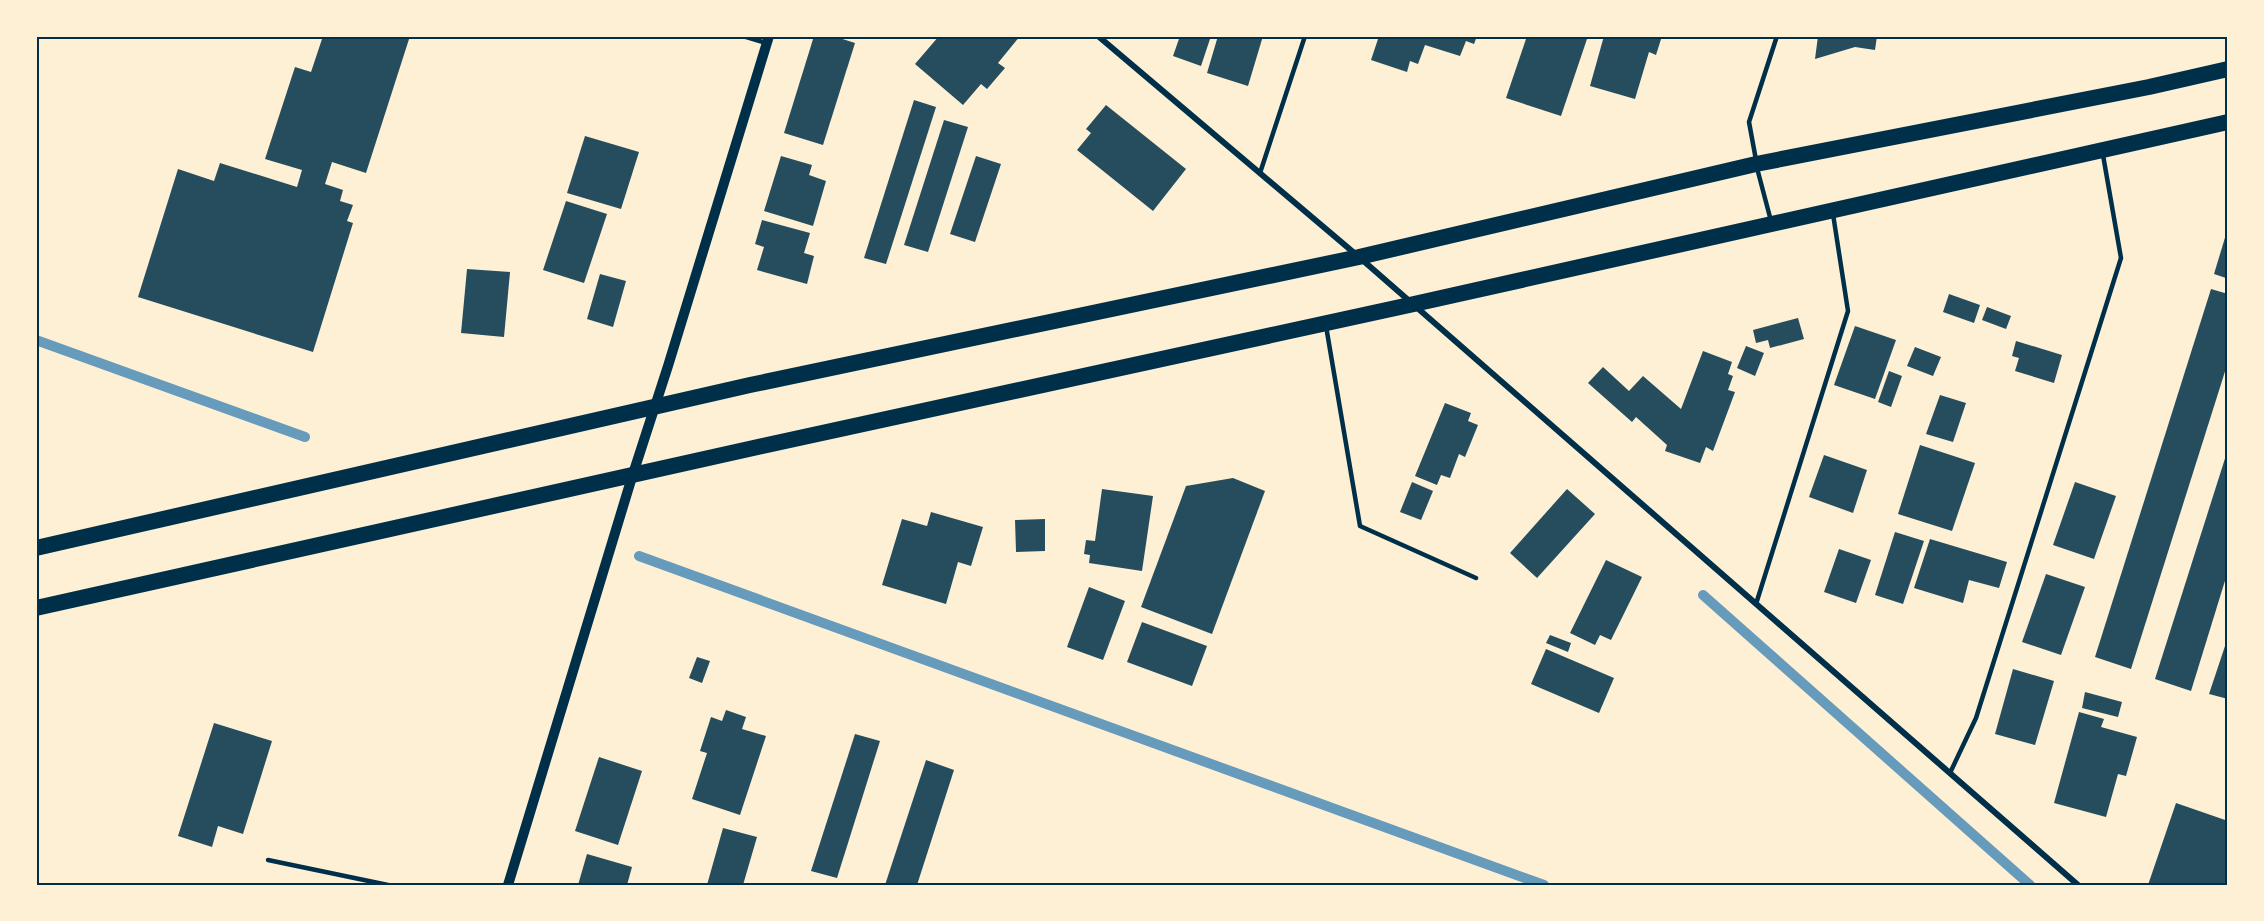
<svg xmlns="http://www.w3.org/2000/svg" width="2264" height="921" viewBox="0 0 2264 921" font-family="Raleway,sans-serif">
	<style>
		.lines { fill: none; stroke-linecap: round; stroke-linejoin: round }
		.stream { stroke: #669bbc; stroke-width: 10 }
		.building { fill: #264d5e }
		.service { stroke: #003049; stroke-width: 4.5 }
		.minor { stroke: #003049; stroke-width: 6 }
		.tertiary { stroke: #003049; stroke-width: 10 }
		.trunk { stroke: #003049; stroke-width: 16 }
		.neatline { fill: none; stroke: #003049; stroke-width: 2 }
	</style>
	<rect width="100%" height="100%" fill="#fdf0d5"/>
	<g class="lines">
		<g class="stream">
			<polyline points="36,340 305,437"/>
			<polyline points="639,556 1544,885"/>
			<polyline points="1703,595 2030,885"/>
		</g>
	</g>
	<g class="building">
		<polygon points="323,36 410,36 366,173 332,162 325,184 343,190 340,201 353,205 347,221 353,223 313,352 138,297 178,169 214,181 220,163 297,187 302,170 265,159 295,67 311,72"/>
		<polygon points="814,36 833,36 855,43 823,145 784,133"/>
		<polygon points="939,36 1020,36 998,63 1005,68 987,89 981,84 963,105 915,64"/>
		<polygon points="1180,36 1211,36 1201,66 1173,56"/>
		<polygon points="1218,36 1263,36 1248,86 1207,73"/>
		<polygon points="1379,36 1477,36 1474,44 1466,41 1460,56 1425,45 1418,64 1410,61 1407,72 1371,60"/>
		<polygon points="1527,36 1588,36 1561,116 1506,98"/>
		<polygon points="1604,36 1662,36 1656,55 1649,52 1635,99 1590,86"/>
		<polygon points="1818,36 1877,36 1875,50 1855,47 1815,59"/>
		<polygon points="914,100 936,107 886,264 864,258"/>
		<polygon points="1106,105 1186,169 1153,211 1077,150 1091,133 1086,129"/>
		<polygon points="944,120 968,127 928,252 904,245"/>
		<polygon points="585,136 639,152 621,209 567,193"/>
		<polygon points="781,156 812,165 809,175 826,181 813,226 764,211"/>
		<polygon points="976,156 1001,164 975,242 950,234"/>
		<polygon points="566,201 607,214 584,283 543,270"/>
		<polygon points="762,220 810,233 804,253 814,256 807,284 757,270 764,247 755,244"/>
		<polygon points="2227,231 2228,273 2226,278 2214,274"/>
		<polygon points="467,269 510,272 504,337 461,333"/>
		<polygon points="600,274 626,281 613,327 587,319"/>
		<polygon points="2211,289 2228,294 2228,362 2131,669 2095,657"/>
		<polygon points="1949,294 1980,305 1974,323 1943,312"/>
		<polygon points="1987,307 2011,316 2006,329 1982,320"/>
		<polygon points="1798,318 1804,339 1770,348 1768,340 1756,343 1753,330"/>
		<polygon points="1855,326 1896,340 1875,399 1834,385"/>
		<polygon points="2016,341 2062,355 2054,383 2015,371 2019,358 2012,356"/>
		<polygon points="1746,346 1764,353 1755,376 1737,368"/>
		<polygon points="1915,347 1941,357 1933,376 1907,366"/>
		<polygon points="1703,351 1732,362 1728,374 1733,376 1728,390 1735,392 1713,451 1706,447 1700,463 1665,451 1667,445 1636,417 1632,422 1588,383 1603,367 1629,391 1643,376 1681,409"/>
		<polygon points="1889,371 1902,376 1891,407 1878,402"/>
		<polygon points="1940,395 1966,403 1953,442 1926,434"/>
		<polygon points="1445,403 1471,413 1468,421 1478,425 1465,457 1459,454 1450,478 1441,475 1437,485 1415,476"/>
		<polygon points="1920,445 1975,463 1952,531 1898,514"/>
		<polygon points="2228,449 2228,571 2191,691 2155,679"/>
		<polygon points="1824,455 1867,470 1853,513 1809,497"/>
		<polygon points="1233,478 1265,491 1212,634 1141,607 1186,486"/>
		<polygon points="1412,482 1433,491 1421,520 1400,512"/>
		<polygon points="2075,482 2116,496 2094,559 2053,545"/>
		<polygon points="1102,489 1153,496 1142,571 1089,563 1090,555 1084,554 1086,540 1095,541"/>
		<polygon points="1567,489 1595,514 1537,578 1510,553"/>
		<polygon points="931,512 983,527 971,566 958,562 946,604 882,585 902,519 927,526"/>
		<polygon points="1045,519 1045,551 1016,552 1015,520"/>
		<polygon points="1895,532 1924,541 1903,604 1875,595"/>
		<polygon points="1930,539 2007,562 1999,588 1969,580 1963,603 1914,588"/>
		<polygon points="1839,549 1871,560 1856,603 1824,592"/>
		<polygon points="1606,560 1642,577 1611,640 1600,635 1595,645 1570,633"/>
		<polygon points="2046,574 2085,587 2061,655 2022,642"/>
		<polygon points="1089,587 1125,601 1103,660 1067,647"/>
		<polygon points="1142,622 1207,646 1192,686 1127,662"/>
		<polygon points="1550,635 1571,643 1568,652 1546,643"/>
		<polygon points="2228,637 2228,699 2209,694"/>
		<polygon points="1546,649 1614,678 1599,713 1531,684"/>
		<polygon points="697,657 710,661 702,683 689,678"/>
		<polygon points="2013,669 2054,681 2035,745 1995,734"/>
		<polygon points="2085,692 2122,702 2118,717 2082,708"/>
		<polygon points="726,710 746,717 742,729 766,736 740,815 692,799 707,753 700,751 711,717 722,721"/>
		<polygon points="2079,712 2104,719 2101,727 2137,737 2126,776 2118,774 2106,817 2054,803"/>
		<polygon points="214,723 272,741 243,834 218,826 212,847 178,836"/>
		<polygon points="855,734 880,741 837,878 811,871"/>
		<polygon points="599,757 642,771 618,845 575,831"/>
		<polygon points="926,760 954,770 917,885 885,885"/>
		<polygon points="2176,803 2228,821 2228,885 2148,885"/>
		<polygon points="723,828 757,837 743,885 707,885"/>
		<polygon points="587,854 632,867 627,885 578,885"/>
	</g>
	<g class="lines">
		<g class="service">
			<polyline points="743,36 766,43"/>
			<polyline points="1756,160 1749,122 1777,36"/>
			<polyline points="1757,168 1771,221"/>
			<polyline points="1260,173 1305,36"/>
			<polyline points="1326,326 1360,526 1476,578"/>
			<polyline points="1756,604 1848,311 1833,214"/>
			<polyline points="1950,773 1976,718 2121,258 2103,155"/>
			<polyline points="268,860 388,885"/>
		</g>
		<polyline class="minor" points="1098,36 1359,257 2078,885"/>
		<polyline class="tertiary" points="508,885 632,477 668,366 769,36"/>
		<g class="trunk">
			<polyline points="36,548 750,385 1359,257 1756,164 2149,87 2228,69"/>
			<polyline points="36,608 767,445 1414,304 2228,122"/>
		</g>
	</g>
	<rect width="2264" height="921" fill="none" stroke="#fdf0d5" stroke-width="75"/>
	<rect x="38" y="38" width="2188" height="846" class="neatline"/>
</svg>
